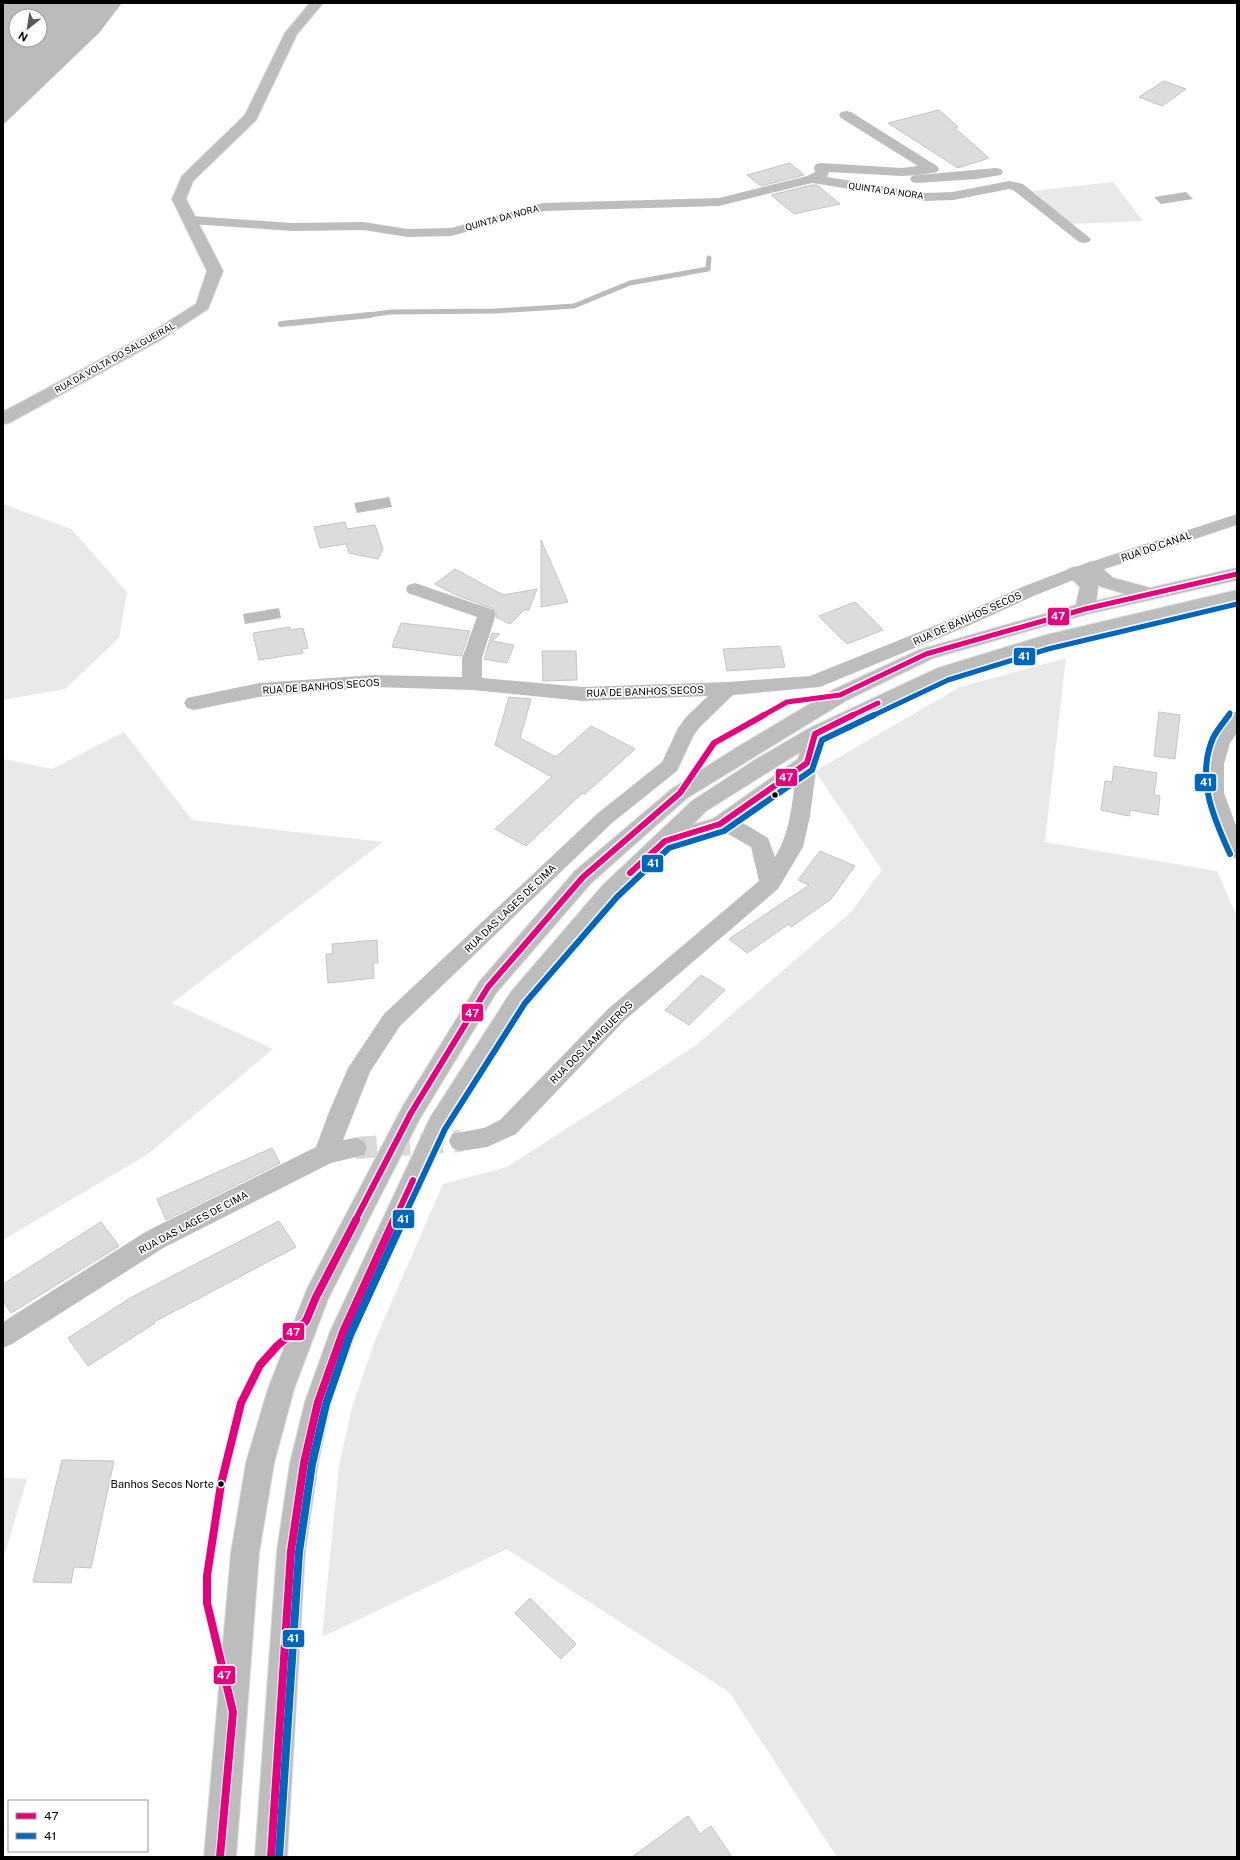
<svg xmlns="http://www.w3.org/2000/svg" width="1240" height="1860" viewBox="0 0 1240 1860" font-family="'Public Sans',sans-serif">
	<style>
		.green { fill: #e9e9e9 }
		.water { fill: #bbb; fill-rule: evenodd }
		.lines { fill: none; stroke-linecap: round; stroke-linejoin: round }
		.stream-far1 { stroke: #bbb; stroke-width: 5 }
		.stream { stroke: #bbb; stroke-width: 6 }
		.building { fill: #dcdcdc; stroke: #c4c4c4 }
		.minor-tunnel { stroke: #d9d9d9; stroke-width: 22; stroke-dasharray: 22 11; stroke-linecap: butt }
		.major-casing { stroke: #dbdbdb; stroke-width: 2 }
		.highway-casing { stroke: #dbdbdb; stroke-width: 2 }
		.minor { fill: #bdbdbd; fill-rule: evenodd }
		.major { fill: #bdbdbd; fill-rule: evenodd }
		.highway { fill: #bdbdbd; fill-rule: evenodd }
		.bus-1-far2-casing { stroke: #fff; stroke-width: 8 }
		.bus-1-far1-casing { stroke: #fff; stroke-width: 9 }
		.bus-1-casing { stroke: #fff; stroke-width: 10 }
		.bus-2-far2-casing { stroke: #fff; stroke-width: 8 }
		.bus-2-far1-casing { stroke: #fff; stroke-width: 9 }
		.bus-2-casing { stroke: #fff; stroke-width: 10 }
		.bus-1-far2 { stroke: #e5007d; stroke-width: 5 }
		.bus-1-far1 { stroke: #e5007d; stroke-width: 6 }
		.bus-1 { stroke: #e5007d; stroke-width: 8 }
		.bus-2-far2 { stroke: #0065bd; stroke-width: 5 }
		.bus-2-far1 { stroke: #0065bd; stroke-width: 6 }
		.bus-2 { stroke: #0065bd; stroke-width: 8 }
		.bus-dot { fill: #000; stroke: #fff; stroke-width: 1.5 }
		.labels { text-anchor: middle; stroke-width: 3.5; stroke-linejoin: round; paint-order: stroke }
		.far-street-label { font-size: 9px; fill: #000; stroke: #fff }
		.street-label { font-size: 10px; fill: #000; stroke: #fff }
		.near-bus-label { font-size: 11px; fill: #000; stroke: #fff; text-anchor: end }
		.line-badge { stroke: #fff; stroke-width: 1.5 }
		.badge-label { font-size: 11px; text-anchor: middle; font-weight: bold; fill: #fff }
	</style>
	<rect width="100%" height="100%" fill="#fff"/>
	<g class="green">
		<polygon points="1113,182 1143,221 1070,224 1033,191"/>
		<polygon points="3,504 71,529 127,592 119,638 65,689 3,700"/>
		<polygon points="1066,658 1045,842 1217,871 1237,917 1237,1857 837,1857 729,1692 507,1549 322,1637 339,1466 352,1407 375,1340 443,1184 507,1167 695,1046 851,912 882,870 815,771 960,687"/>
		<polygon points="124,732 192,820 383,842 172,1003 273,1049 148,1154 3,1240 3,759 52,769"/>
		<polygon points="3,1478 27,1479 3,1560"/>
	</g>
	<g class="water">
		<path d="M3,3H122L99,33L3,125ZM16,16H40V40H16Z"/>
		<polygon points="1186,192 1193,199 1161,204 1154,197"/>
		<polygon points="389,497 392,507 357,513 354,503"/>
		<polygon points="279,608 281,618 245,624 243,614"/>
	</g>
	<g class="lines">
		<polyline class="stream-far1" points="362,316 391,312 495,311 574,306 630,283 708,269 709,258"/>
		<polyline class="stream" points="281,324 370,315"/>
	</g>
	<g class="building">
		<polygon points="1164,81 1186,89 1162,106 1139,97"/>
		<polygon points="939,110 958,127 955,128 989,158 958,168 888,123"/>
		<polygon points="790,163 804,175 761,186 747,175"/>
		<polygon points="812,185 817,185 840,204 794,214 771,195"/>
		<polygon points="345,522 347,529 375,525 383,549 378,559 349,553 346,544 320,548 314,527"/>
		<polygon points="541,540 568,602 541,607"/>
		<polygon points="455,569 503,595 537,589 529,610 524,610 510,624 496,617 497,613 494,609 456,595 435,584"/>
		<polygon points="855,602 883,630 847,644 819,616"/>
		<polygon points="401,623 470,631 461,656 392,647"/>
		<polygon points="290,627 291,630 303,628 308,648 302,649 303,653 259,660 253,633"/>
		<polygon points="492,633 500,634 492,641 514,645 507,663 484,659"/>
		<polygon points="780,646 785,667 727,671 723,649"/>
		<polygon points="542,651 576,651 577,680 543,681"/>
		<polygon points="509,697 531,699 520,738 556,757 591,726 635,749 585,794 582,793 526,846 495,829 552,777 495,745"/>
		<polygon points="1159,712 1180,715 1175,759 1154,756"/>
		<polygon points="1114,766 1157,773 1154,795 1160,796 1158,815 1130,810 1129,816 1101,810 1105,781 1112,782"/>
		<polygon points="820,851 855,866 831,899 791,927 789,924 747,953 729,939 809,885 798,880"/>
		<polygon points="377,940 378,963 373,963 374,978 328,983 326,954 333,954 332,944"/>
		<polygon points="701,975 725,990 689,1025 665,1010"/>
		<polygon points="272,1148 280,1163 166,1220 157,1199"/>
		<polygon points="279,1221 296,1247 154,1322 155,1323 88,1366 68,1338 132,1297"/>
		<polygon points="101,1222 119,1246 11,1313 3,1301 3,1284"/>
		<polygon points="62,1460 114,1461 91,1568 74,1567 71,1583 33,1582"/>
		<polygon points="530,1598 576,1644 561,1659 515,1613"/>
		<polygon points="688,1816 700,1834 711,1826 732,1857 632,1857"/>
	</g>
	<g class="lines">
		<polyline class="minor-tunnel" points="355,1148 461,1141"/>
		<g class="major-casing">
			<polygon id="major" points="310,3 323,3 297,34 256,120 193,181 186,199 223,271 208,309 162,339 9,423 3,424 3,412 150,333 196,304 207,271 172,199 182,176 245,115 285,33"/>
		</g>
		<g class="highway-casing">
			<g id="highway">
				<path d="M1091,562L1097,564L1113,578L1150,588L1237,568V580L1087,614L933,658L847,700L687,798L591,883L496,993L419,1120L328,1299L294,1389L274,1463L259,1553L236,1857H204L231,1553L246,1463L268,1389L307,1289L403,1106L480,981L575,871L673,788L736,748L833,690L919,650L1076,605L1080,587L1066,573L1069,569L1075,567L1084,571L1082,568L1085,564ZM1096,583L1099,586L1126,594L1096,601L1098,586Z"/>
				<path d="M1237,590V602L1050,646L952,678L824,738L814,768L727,829L669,847L619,897L527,1004L448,1130L356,1332L331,1402L318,1463L305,1551L287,1857H255L277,1551L290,1463L305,1402L330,1332L430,1118L511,992L603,885L692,801L755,760L808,729L938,668L1046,635ZM800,752L798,759L713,819L692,825L706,811Z"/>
			</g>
		</g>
		<g class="minor">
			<polygon points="846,111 851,112 937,166 939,169 937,172 919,175 996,168 1001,169 1003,172 1001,175 976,179 917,183 912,182 910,179 912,176 917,175 902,176 829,172 827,177 925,193 953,192 1009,181 1023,184 1091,239 1089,242 1084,243 1079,242 1013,190 1009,189 953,200 925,201 812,183 719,206 544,211 451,236 408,237 363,230 292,231 191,224 186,223 184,220 186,217 191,216 292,223 363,222 408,229 451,228 543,203 719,198 807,176 815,172 814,167 816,164 821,163 902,168 918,166 841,118 839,115 841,112"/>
			<polygon points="1237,514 1237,525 1081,577 1036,595 968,626 820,687 733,695 700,727 694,735 677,771 612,823 400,1026 370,1072 343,1140 355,1138 364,1141 367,1148 364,1155 331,1163 165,1247 12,1344 3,1348 3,1322 147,1231 316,1147 329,1112 348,1068 384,1014 598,813 662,762 678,728 686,717 708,696 582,701 472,690 374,687 259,697 194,710 187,708 184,703 187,698 259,683 374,675 462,677 462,658 477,617 408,593 406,589 408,585 415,583 494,610 496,614 482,658 482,678 582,687 728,682 810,676 954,618 1022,587 1069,569"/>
			<path d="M1237,711V733L1230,743L1224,764V793L1237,828V859L1230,856C1208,818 1190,769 1218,730C1224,722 1227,714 1237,711Z"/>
			<path d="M807,756L814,758L817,763L810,816L803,847L778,889L625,1020L516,1134L487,1147L461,1151L452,1148L449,1141L452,1134L484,1128L500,1120L609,1008L759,881L751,847L726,833L713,829L710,824L713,819C731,813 753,829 768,838L775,857C792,830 793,794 797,763L800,758Z"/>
		</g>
		<use href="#major" class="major"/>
		<use href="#highway" class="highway"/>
		<g class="bus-1-far2-casing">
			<g id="bus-1-far2">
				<polyline points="762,716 787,702 840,695 926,654 1085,609 1237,574"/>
				<polyline points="851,716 878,703"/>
			</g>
		</g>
		<g class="bus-1-far1-casing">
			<g id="bus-1-far1">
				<polyline points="630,873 665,841 720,824 807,763 815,734 853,715"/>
				<polyline points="355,1221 411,1113 488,987 583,877 680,793 714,743 764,715"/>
				<polyline points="394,1221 413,1180"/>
			</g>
		</g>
		<g class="bus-1-casing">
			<g id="bus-1">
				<polyline points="220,1857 233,1712 207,1603 207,1576 221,1484 241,1403 260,1365 277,1346 306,1321 316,1297 356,1220"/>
				<polyline points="271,1857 291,1551 304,1463 318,1402 343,1332 394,1220"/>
			</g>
		</g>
		<g class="bus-2-far2-casing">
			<g id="bus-2-far2">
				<polyline points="872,716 948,680 1048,649 1237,604"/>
				<polyline points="1228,716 1230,713"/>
			</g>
		</g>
		<g class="bus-2-far1-casing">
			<g id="bus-2-far1">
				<path d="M1229,715C1223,723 1217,730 1213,738C1196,778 1213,817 1230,854"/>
				<polyline points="402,1221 445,1129 525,1003 617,897 669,848 724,831 812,770 822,740 874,715"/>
			</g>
		</g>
		<g class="bus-2-casing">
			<polyline id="bus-2" points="279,1857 299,1552 312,1464 326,1404 350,1335 403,1220"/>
		</g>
		<use href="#bus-1-far2" class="bus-1-far2"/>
		<use href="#bus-1-far1" class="bus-1-far1"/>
		<use href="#bus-1" class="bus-1"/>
		<use href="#bus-2-far2" class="bus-2-far2"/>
		<use href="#bus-2-far1" class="bus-2-far1"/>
		<use href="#bus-2" class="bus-2"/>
	</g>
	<g class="bus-dot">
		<circle cx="775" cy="795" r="3.5"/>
		<circle cx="221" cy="1484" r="3.5"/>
	</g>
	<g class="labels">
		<g class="far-street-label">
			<text transform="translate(886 191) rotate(8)" y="3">QUINTA DA NORA</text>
			<text transform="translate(502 218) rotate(-15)" y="3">QUINTA DA NORA</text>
			<text transform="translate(115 358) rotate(-29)" y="3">RUA DA VOLTA DO SALGUEIRAL</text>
		</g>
		<g class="street-label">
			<text transform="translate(1156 546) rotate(-19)" y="4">RUA DO CANAL</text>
			<text transform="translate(967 618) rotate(-24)" y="4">RUA DE BANHOS SECOS</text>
			<text transform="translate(321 686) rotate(-4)" y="4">RUA DE BANHOS SECOS</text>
			<text transform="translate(645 691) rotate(-2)" y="4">RUA DE BANHOS SECOS</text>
			<text transform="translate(510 908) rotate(-44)" y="4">RUA DAS LAGES DE CIMA</text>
			<text transform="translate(591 1042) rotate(-45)" y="4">RUA DOS LAMIGUEROS</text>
			<text transform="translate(193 1222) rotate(-28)" y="4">RUA DAS LAGES DE CIMA</text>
		</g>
		<g class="near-bus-label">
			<text x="214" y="1488">Banhos Secos Norte</text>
		</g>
	</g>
	<g class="line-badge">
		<rect x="1047" y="607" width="23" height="19" rx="4" fill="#e5007d"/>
		<rect x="1013" y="647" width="23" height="19" rx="4" fill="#0065bd"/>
		<rect x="775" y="768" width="23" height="19" rx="4" fill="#e5007d"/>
		<rect x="1194" y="773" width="23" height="19" rx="4" fill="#0065bd"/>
		<rect x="641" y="854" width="23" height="19" rx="4" fill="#0065bd"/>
		<rect x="461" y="1003" width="23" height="19" rx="4" fill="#e5007d"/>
		<rect x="392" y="1209" width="23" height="20" rx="4" fill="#0065bd"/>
		<rect x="282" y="1322" width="23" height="19" rx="4" fill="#e5007d"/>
		<rect x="282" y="1629" width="23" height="19" rx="4" fill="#0065bd"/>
		<rect x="213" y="1665" width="23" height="20" rx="4" fill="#e5007d"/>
	</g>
	<g class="badge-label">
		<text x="1058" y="620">47</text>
		<text x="1024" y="660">41</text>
		<text x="786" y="781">47</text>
		<text x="1206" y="786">41</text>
		<text x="653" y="867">41</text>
		<text x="472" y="1017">47</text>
		<text x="403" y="1223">41</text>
		<text x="293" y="1336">47</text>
		<text x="293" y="1642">41</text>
		<text x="224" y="1679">47</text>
	</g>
	<rect width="1240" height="1860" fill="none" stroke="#000000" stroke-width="8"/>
	<rect x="8" y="1800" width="140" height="52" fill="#ffffff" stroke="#999999"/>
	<rect x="16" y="1813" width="20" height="6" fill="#e5007d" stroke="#999999"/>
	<text x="44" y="1820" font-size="12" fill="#000000">47</text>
	<rect x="16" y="1833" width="20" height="6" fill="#0065bd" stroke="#999999"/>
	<text x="44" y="1840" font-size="12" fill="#000000">41</text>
	<g transform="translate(28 28) rotate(210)"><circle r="19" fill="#ffffff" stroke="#999999"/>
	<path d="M0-3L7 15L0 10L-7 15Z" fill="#595959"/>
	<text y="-6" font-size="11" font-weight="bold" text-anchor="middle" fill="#000000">N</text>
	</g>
</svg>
